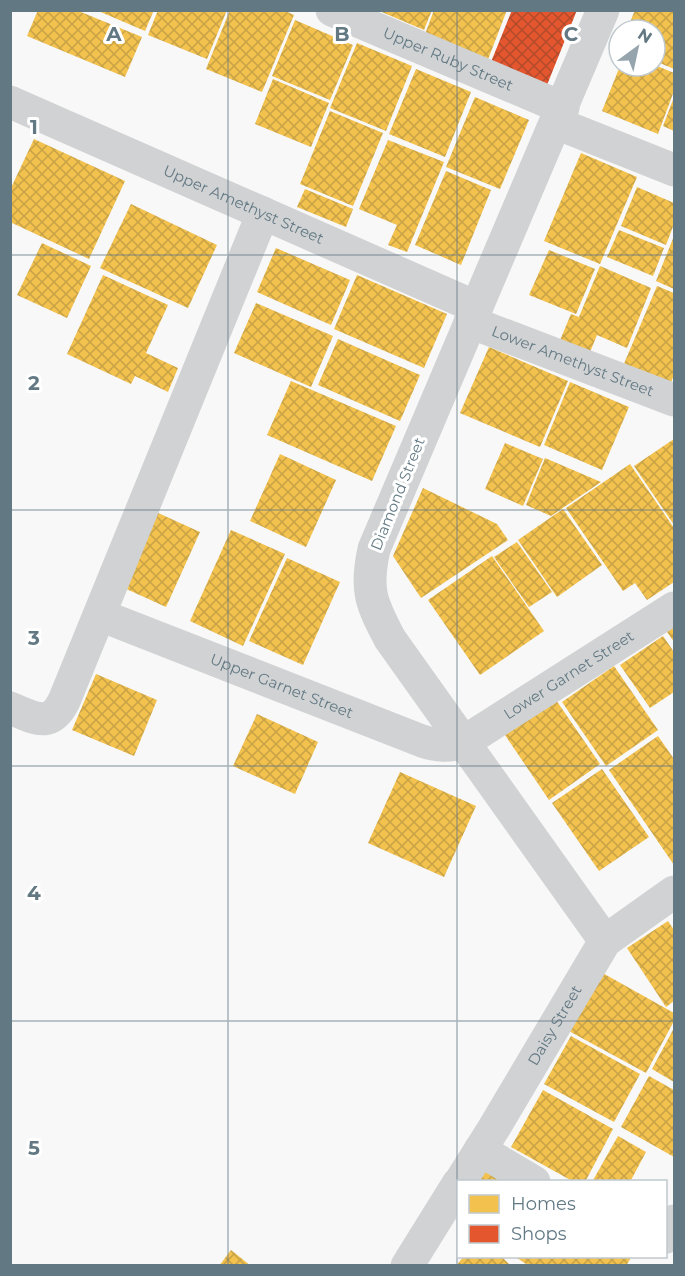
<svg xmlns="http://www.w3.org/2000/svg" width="685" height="1276" viewBox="0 0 685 1276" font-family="Montserrat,sans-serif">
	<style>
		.homes { fill: url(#homes-cross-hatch) }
		.shops { fill: url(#shops-cross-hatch) }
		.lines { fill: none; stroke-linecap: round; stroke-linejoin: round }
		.minor { stroke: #d1d2d3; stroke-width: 33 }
		.grid { fill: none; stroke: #627984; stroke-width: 1.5; stroke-opacity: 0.55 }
		.labels { text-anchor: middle; stroke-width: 6; stroke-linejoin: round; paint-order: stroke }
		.street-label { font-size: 15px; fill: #627984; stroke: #fff }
		.grid-label { font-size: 20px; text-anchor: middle; font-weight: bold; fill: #627984; stroke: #fff; stroke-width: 6; stroke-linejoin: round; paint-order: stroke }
	</style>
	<defs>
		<pattern id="homes-cross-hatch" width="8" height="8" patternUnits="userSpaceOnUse" patternTransform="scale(1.5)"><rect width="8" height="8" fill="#f2c14e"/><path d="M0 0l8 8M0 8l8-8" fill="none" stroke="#c7a246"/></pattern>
		<pattern id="shops-cross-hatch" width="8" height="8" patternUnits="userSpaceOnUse" patternTransform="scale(1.5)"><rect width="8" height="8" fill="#e4572e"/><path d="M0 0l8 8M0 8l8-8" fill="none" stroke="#b24a2c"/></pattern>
	</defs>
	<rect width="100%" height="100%" fill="#f8f8f8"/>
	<g class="homes">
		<polygon points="38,10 76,10 142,37 125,77 27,36"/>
		<polygon points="96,10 154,10 145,31"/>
		<polygon points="158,10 227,10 207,59 148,35"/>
		<polygon points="230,10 283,10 294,15 262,92 206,69"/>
		<polygon points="377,10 432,10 424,30"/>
		<polygon points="434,10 507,10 487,62 424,37"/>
		<polygon points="635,10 674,10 674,69 655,61 655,30 627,30"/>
		<polygon points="295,20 353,45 330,100 272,76"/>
		<polygon points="357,43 412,66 386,131 330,108"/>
		<polygon points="655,65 674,73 674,91 658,134 602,111 620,66 655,66"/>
		<polygon points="416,69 471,92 445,157 389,134"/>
		<polygon points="273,79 329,103 311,147 255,124"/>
		<polygon points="475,97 529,120 500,189 446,167"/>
		<polygon points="674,97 674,131 663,126"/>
		<polygon points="330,111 383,133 353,206 300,184"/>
		<polygon points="34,139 125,181 89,259 10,222 10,190"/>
		<polygon points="388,140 444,162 407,252 388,245 397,225 359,209"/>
		<polygon points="581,153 637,177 600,264 544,241"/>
		<polygon points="446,171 491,190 461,265 415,245"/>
		<polygon points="637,187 674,203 674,224 666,245 621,226"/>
		<polygon points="305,189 353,209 346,227 297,207"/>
		<polygon points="131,204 217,245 188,308 100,268"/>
		<polygon points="619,230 664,248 653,276 607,257"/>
		<polygon points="674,236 674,289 656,281"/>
		<polygon points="42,243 91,266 67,318 17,295"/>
		<polygon points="276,248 350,280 331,325 257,292"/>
		<polygon points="549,250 595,269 576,314 529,295"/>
		<polygon points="600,266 651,288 627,348 597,335 588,357 558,345 571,314 579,317"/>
		<polygon points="103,275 168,305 146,353 178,368 168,392 135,376 131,384 67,354"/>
		<polygon points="357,275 447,314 424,368 334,329"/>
		<polygon points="657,286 674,293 674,375 670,385 623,366"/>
		<polygon points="256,303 333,336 311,387 234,353"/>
		<polygon points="338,339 420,375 400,421 318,385"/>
		<polygon points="489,347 568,381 540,447 460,413"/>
		<polygon points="291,381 396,426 372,481 267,435"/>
		<polygon points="570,382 629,407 602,470 544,445"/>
		<polygon points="674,439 674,525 634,466"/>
		<polygon points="505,443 543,459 523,506 485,489"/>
		<polygon points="280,454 336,480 306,547 250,521"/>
		<polygon points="545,458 601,482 551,516 526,505"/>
		<polygon points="630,464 674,528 674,582 647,600 635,583 623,591 566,508"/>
		<polygon points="423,488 497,524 508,540 421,598 393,556"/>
		<polygon points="563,509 602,565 557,597 518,540"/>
		<polygon points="156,512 200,532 166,607 122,587"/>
		<polygon points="231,530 285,554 243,646 190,621"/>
		<polygon points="517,542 552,592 529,607 494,557"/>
		<polygon points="492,556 544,631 480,675 428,600"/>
		<polygon points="287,558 340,582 303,665 249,641"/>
		<polygon points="674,622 674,642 665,629"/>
		<polygon points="663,636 674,652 674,692 650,708 620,665"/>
		<polygon points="614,666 658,730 606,766 562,702"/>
		<polygon points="96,674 157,700 134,756 72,730"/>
		<polygon points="556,700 600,764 549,800 505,735"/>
		<polygon points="257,714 318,742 295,794 233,766"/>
		<polygon points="658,736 674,759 674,865 609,770"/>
		<polygon points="602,769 649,837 599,871 552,803"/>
		<polygon points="400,772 476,806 444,877 368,843"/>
		<polygon points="668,921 674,930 674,1001 666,1007 627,948"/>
		<polygon points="599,971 674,1013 674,1021 646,1073 567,1030"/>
		<polygon points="674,1028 674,1082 652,1069"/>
		<polygon points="571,1036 640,1074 614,1122 544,1084"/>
		<polygon points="649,1076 674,1090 674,1157 621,1127"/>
		<polygon points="543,1090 613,1129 585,1182 574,1182 511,1147"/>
		<polygon points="618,1136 646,1152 630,1182 592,1182"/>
		<polygon points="487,1167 512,1182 478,1182"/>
		<polygon points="231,1250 251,1266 219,1266"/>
		<polygon points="464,1256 501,1256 511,1266 456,1266"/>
		<polygon points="514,1256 632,1256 626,1266 529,1266"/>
	</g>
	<polygon class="shops" points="512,10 577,10 547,85 491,62"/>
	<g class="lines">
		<g class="minor">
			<path id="s1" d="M332,10L563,108"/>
			<path d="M603,10L374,549C365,590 371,603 390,639L605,941"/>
			<path id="s2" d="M10,102L476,307"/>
			<polyline points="556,123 674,170"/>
			<path id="s3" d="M470,322L674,400"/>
			<path id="s4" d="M100,615L422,741C437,746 449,747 464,742L674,608"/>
			<path d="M10,708C35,718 50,729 64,701L263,213"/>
			<polyline points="480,1150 534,1182"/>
			<path id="s5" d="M460,1182L494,1128L605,941L674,892"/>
			<polyline points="666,1237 674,1221"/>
			<polyline points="407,1266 458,1184"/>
		</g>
	</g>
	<path class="grid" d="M228,10V1266M457,10V1266M10,255H674M10,510H674M10,766H674M10,1021H674"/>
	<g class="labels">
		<g class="street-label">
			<text dy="5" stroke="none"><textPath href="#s1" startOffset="126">Upper Ruby Street</textPath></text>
			<text dy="5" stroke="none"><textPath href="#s2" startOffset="255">Upper Amethyst Street</textPath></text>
			<text dy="5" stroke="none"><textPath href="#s3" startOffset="110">Lower Amethyst Street</textPath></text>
			<text transform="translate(398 494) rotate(-68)" y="5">Diamond Street</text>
			<text dy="5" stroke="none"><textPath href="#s4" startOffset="513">Lower Garnet Street</textPath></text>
			<text dy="5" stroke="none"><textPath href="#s4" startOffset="195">Upper Garnet Street</textPath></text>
			<text dy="5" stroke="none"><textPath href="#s5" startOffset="183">Daisy Street</textPath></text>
		</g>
	</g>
	<g class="grid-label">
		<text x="114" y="41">A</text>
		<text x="342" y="41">B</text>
		<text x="571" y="41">C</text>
		<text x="34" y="134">1</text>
		<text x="34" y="390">2</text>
		<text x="34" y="645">3</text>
		<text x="34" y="900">4</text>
		<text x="34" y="1155">5</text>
	</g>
	<rect width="685" height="1276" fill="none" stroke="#627984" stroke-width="24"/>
	<rect x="457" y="1180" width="210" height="78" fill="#ffffff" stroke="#c0c9ce" stroke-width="1.5"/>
	<rect x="469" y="1195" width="30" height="18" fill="#f2c14e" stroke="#c0c9ce" stroke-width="1.5"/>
	<text x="511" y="1210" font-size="18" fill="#627984">Homes</text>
	<rect x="469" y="1225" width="30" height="18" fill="#e4572e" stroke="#c0c9ce" stroke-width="1.5"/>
	<text x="511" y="1240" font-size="18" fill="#627984">Shops</text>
	<g transform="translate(637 48) rotate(33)"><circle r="28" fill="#ffffff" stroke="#c0c9ce" stroke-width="1.5"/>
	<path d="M0-4.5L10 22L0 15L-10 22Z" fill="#96a5ad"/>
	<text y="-9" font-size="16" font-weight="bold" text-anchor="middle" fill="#627984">N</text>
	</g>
</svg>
